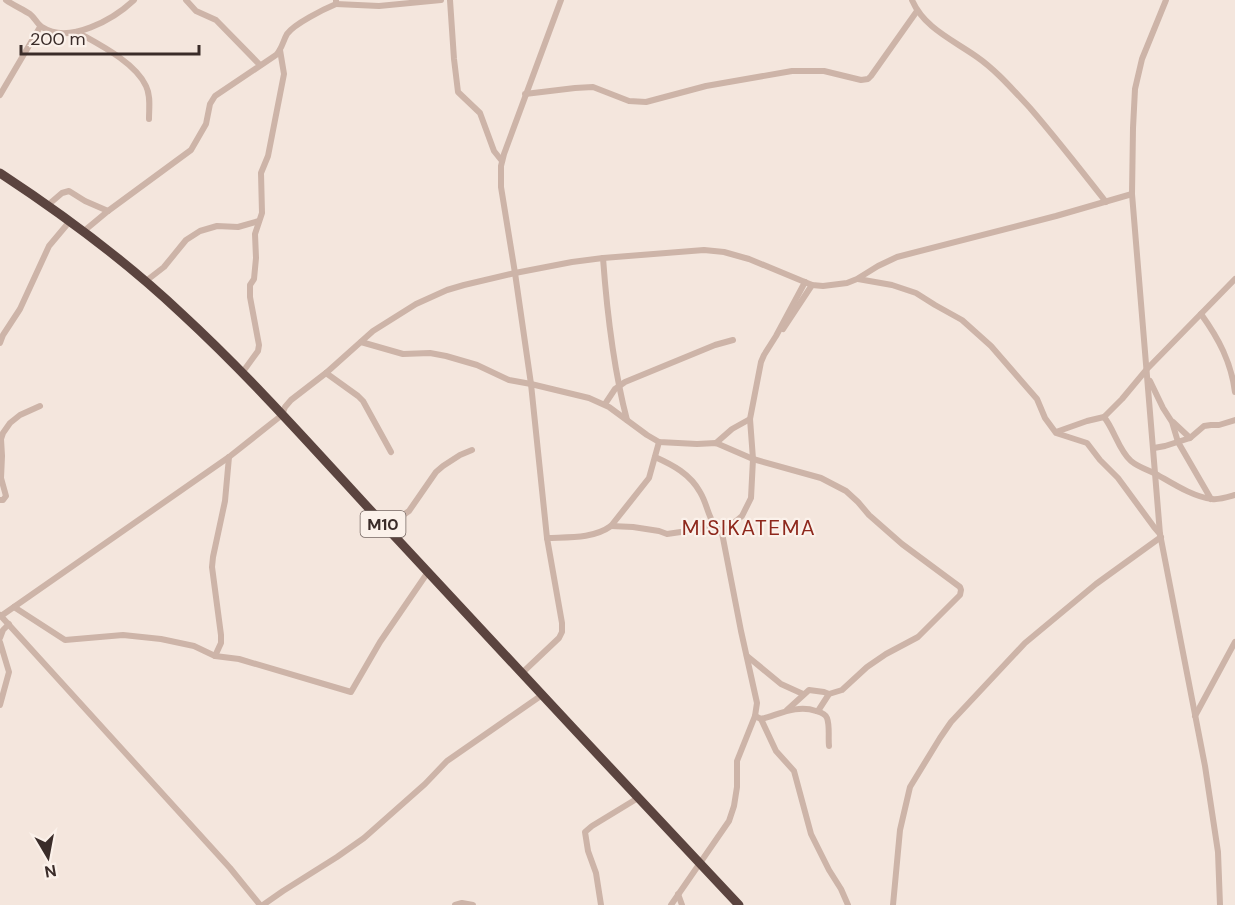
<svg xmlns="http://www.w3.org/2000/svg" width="1235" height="905" viewBox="0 0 1235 905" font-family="'DM Sans',sans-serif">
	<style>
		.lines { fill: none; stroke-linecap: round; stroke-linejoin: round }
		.minor { stroke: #cdb4a8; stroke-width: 6 }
		.highway { stroke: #5b443f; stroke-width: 9 }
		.labels { text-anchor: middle; stroke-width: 4.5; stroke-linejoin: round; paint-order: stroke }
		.shield { fill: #fbf1ea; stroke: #746763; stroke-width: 1.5 }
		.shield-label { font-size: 16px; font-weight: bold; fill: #3a2c29 }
		.quarter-label { font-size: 21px; letter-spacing: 1.5px; fill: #8e281c; stroke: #fbf1ea }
	</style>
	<rect width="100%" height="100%" fill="#f4e6dd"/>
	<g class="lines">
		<g class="minor">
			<path d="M6,0C13,5 22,9 30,14C35,18 37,24 42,27C69,45 114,19 134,0"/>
			<polyline points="186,0 196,11 216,20 260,65"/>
			<polyline points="450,0 454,59 458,92 480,113 494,151 502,161"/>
			<path d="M912,0C924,28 953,40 977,57C997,71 1013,90 1030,108C1056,138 1081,170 1106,202"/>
			<polyline points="1166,0 1142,59 1135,89 1133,128 1132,194 1160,534 1205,766 1218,852 1220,905"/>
			<polyline points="336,4 379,6 441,0"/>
			<path d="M77,32C98,44 135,62 146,86C151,96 149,108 149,119"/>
			<polyline points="525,94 575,88 593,87 629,101 646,102 706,86 792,71 824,71 861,80 868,79 871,76 917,11"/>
			<polyline points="0,95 40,27"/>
			<polyline points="48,205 62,193 69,191 85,201 108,211"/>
			<path d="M84,231L108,211L191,150L206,124L210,104L215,96L276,55C282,49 283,41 287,34C294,24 324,9 336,4V0"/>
			<path d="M603,258C607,313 613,367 627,420"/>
			<polyline points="858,279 892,285 916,293 935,305 962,320 991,346 1037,399 1045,418 1056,433 1087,443 1100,460 1118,478 1154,527 1160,534"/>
			<polyline points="146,281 164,267 186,240 200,231 217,226 238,227 259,221"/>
			<path d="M1201,314C1219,339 1231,362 1235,392"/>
			<polyline points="783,329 812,285"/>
			<polyline points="361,342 403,354 430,353 446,356 477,365 509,380 531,384 589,398 609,407 647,435 659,442 697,444 716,443 753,459 821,478 846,491 858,502 869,515 902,544 960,587 961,590 960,595 918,637 886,654 867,667 842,690 829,694 818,711"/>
			<polyline points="0,343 3,335 20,309 49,246 70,221"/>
			<polyline points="242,373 258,351 259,345 250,297 250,285 254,279 256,258 255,234 262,213 261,173 268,156 284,74 280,50"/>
			<polyline points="326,373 358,396 363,401 391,452"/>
			<polyline points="1150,381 1163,408 1172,422 1178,442 1211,499"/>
			<polyline points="605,404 615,389 625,382 715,345 733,340"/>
			<path d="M1104,417C1114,429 1119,451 1131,461C1138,467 1148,470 1156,474C1172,483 1193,497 1212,499C1219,500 1228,497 1235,495"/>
			<polyline points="1173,422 1190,438"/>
			<polyline points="1056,432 1087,421 1104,417 1122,399 1147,369 1235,279"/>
			<polyline points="716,443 732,429 750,419"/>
			<polyline points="1154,448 1165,446 1190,438 1204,426 1211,425 1219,425 1235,420"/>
			<path d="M655,457C673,465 690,474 700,492C709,507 707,520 722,533L741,631L757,703L755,716L737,761V787L734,806L729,821L671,905"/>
			<polyline points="0,500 3,500 6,496 1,478 2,456 1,439 3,433 10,423 20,415 40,406"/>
			<polyline points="611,526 633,527 659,531 667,534 715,527"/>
			<polyline points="386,527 409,511 436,472 443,466 460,455 472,450"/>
			<polyline points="722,533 742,516 751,498 753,459 750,419 761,362 764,355 776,336 805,282"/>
			<path d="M547,538C568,537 593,539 611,526L649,478L659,442"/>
			<polyline points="14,607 65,640 123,635 161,639 194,646 215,656 239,659 351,692 380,642 428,572"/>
			<polyline points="0,615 230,868 260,905"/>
			<polyline points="1,616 229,457 282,415 285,407 291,400 326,373 373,331 416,304 447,290 464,285 515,273 572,262 603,258 704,250 724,252 749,259 812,285 823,286 847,283 857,279 878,266 897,257 1056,216 1132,194"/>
			<polyline points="0,638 3,630 9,624"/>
			<polyline points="0,642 9,672 0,705"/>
			<polyline points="215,656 221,643 221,635 212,567 213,557 225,501 229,457"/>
			<polyline points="747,656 781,684 803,694"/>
			<polyline points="522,673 559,638 562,632 562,623 547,538 531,384 515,273 501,187 501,166 504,154 561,0"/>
			<polyline points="787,710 809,690 824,692 829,694"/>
			<polyline points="755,716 761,719 776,751 794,771 811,834 829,870 841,889 848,905"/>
			<polyline points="1195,716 1235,642"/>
			<path d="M761,719C778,715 797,704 816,711C820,712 825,713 827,718C830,726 828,738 829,746"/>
			<polyline points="678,894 682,905"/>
			<polyline points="263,905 283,891 337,857 364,838 425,784 447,761 542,695"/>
			<polyline points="455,905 462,903 473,905"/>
			<polyline points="601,905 596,873 588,851 585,832 592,826 638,798"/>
			<polyline points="893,905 900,830 910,787 940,738 951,722 1025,643 1096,584 1161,537"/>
		</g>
		<path class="highway" d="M0,173C64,215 126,261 182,314C259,385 328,465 399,541C512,663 625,784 739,905"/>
	</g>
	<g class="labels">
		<rect class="shield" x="360.5" y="511" width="45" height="26" rx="4.5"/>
		<g class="shield-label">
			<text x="383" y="530">M10</text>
		</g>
		<g class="quarter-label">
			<text x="749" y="535">MISIKATEMA</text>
		</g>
	</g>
	<g transform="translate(48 857) rotate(170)" stroke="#fbf1ea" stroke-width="4.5" paint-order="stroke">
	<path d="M0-4.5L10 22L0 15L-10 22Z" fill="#3a2c29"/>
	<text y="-9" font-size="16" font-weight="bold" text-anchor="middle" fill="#3a2c29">N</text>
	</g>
	<path d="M21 45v9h178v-9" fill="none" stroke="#3a2c29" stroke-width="3"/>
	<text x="30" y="45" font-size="18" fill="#3a2c29" stroke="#fbf1ea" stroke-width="4.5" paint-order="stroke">200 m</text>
</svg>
